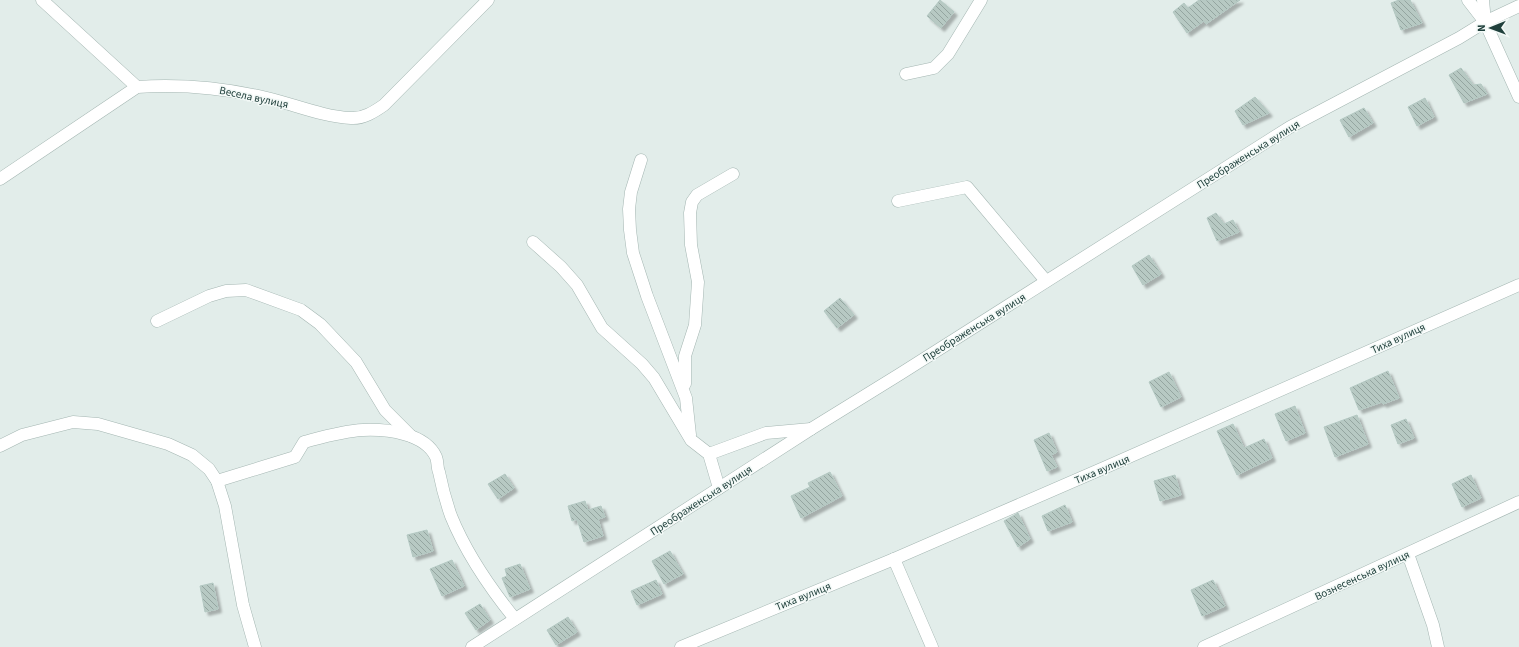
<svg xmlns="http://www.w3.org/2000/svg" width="1519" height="647" viewBox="0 0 1519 647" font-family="'Source Sans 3',sans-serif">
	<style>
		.building { fill: url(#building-back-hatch); stroke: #b3c8c2; filter: url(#shadow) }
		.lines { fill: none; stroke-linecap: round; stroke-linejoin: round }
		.minor-casing { stroke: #a4b6b2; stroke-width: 13 }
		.minor { stroke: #fff; stroke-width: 12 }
		.labels { text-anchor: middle; stroke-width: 3; stroke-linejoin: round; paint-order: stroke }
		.street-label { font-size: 11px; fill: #20403c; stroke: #f3f9f7 }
	</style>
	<defs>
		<pattern id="building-back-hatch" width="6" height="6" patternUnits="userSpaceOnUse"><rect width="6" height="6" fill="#b7c9c3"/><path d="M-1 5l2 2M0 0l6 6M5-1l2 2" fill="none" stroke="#94a5a0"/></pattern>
		<filter id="shadow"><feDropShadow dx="3.5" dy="3.5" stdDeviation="1" flood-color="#0004"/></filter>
	</defs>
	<rect width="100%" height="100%" fill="#e2edea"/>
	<g class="building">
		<polygon points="940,0 954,12 941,28 927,16"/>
		<polygon points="1199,0 1240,0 1206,24 1204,21 1187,33 1173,12 1184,3 1188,8"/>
		<polygon points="1399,0 1410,0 1422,23 1401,30 1391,3"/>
		<polygon points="1461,68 1473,85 1481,84 1487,94 1464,103 1449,75"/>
		<polygon points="1255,97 1269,113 1243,125 1235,111"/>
		<polygon points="1425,98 1434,117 1417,126 1408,107"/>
		<polygon points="1364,108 1373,123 1349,137 1340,120"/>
		<polygon points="1216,213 1224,224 1233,220 1239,232 1217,241 1207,218"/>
		<polygon points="1149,255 1161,274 1143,285 1132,266"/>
		<polygon points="840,298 854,315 837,328 824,311"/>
		<polygon points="1388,371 1399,398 1383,404 1382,402 1359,410 1350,388"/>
		<polygon points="1169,372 1181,397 1161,407 1149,382"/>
		<polygon points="1295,406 1305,433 1286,441 1275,414"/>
		<polygon points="1357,415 1368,444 1335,457 1324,427"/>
		<polygon points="1406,419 1414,438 1398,444 1391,425"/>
		<polygon points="1233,424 1244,448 1264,439 1272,458 1237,475 1217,431"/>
		<polygon points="1049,433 1057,452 1051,455 1057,467 1047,471 1034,440"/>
		<polygon points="830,472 842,496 801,518 791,496 810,487 808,483"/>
		<polygon points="505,474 514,488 498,499 488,484"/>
		<polygon points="1175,475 1181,495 1160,501 1154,481"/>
		<polygon points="1471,475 1481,498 1462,507 1452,484"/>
		<polygon points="585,501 588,510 601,506 605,517 598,519 603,536 584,542 577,519 572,521 568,506"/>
		<polygon points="1065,505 1072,522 1048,531 1042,516"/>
		<polygon points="1018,513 1030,539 1018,547 1004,521"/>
		<polygon points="427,530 433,551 413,557 407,535"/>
		<polygon points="670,551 683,574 664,584 652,561"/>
		<polygon points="452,560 464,586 442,596 430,569"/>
		<polygon points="520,564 530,589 510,597 502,578 507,576 505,569"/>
		<polygon points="656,580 662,594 637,605 631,591"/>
		<polygon points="1213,580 1225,606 1202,616 1191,590"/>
		<polygon points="213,583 218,609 205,612 200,586"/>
		<polygon points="480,604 490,620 476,630 465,613"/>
		<polygon points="568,617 577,632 556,645 547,630"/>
	</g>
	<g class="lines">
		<g class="minor-casing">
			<g id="minor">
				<polyline points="42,0 137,87"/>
				<polyline points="1468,0 1485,22 1519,97"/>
				<polyline points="1483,0 1485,22"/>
				<polyline points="906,74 934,68 948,54 981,0"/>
				<polyline points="641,160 631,192 629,209 630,230 633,253 647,296 686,398 690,435"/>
				<path d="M0,179L137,87C181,84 224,88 267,98C293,104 324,117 351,118C363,119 374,112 384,105L488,0"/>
				<polyline points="898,201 967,187 1046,281"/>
				<polyline points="533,242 561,267 577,285 602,328 642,364 654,378 691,440 709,454 719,488"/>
				<polyline points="157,321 209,296 226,291 246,290 301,310 320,324 356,362 385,410 411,436"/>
				<polyline points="685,384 685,356 695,325 698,282 691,245 690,213 692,202 697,195 733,174"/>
				<polyline points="0,446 22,435 73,422 98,424 168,444 192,455 209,469 217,481 225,506 243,605 255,647"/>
				<polyline points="709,454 766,433 811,429"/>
				<path d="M217,481L295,457L304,442C323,437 343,431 363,430C387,429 425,433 436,457C438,462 437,468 439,472C442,487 446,502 451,516C466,553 490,588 515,619"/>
				<polyline points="1408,554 1433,625 1438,647"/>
				<polyline points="894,559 932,647"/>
				<polyline points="472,647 811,429 900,374 1290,127 1459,38 1485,22 1519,6"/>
				<polyline points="681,647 894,559 1106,467 1519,285"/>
				<polyline points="1204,647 1519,502"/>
			</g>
		</g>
		<use href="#minor" class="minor"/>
	</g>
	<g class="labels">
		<g class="street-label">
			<text transform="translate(254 97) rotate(12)" y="4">Весела вулиця</text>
			<text transform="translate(1248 154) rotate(-32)" y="4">Преображенська вулиця</text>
			<text transform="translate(974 327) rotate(-32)" y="4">Преображенська вулиця</text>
			<text transform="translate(1398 338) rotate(-25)" y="4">Тиха вулиця</text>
			<text transform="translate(1102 469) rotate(-23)" y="4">Тиха вулиця</text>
			<text transform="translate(701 500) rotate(-33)" y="4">Преображенська вулиця</text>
			<text transform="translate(1362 575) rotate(-25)" y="4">Вознесенська вулиця</text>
			<text transform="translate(803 596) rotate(-22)" y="4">Тиха вулиця</text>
		</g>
	</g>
	<g transform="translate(1491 28) rotate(269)" stroke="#f3f9f7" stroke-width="3" paint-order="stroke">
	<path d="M0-3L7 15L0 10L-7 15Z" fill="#20403c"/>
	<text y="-6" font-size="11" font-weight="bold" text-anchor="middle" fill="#20403c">N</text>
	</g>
</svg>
